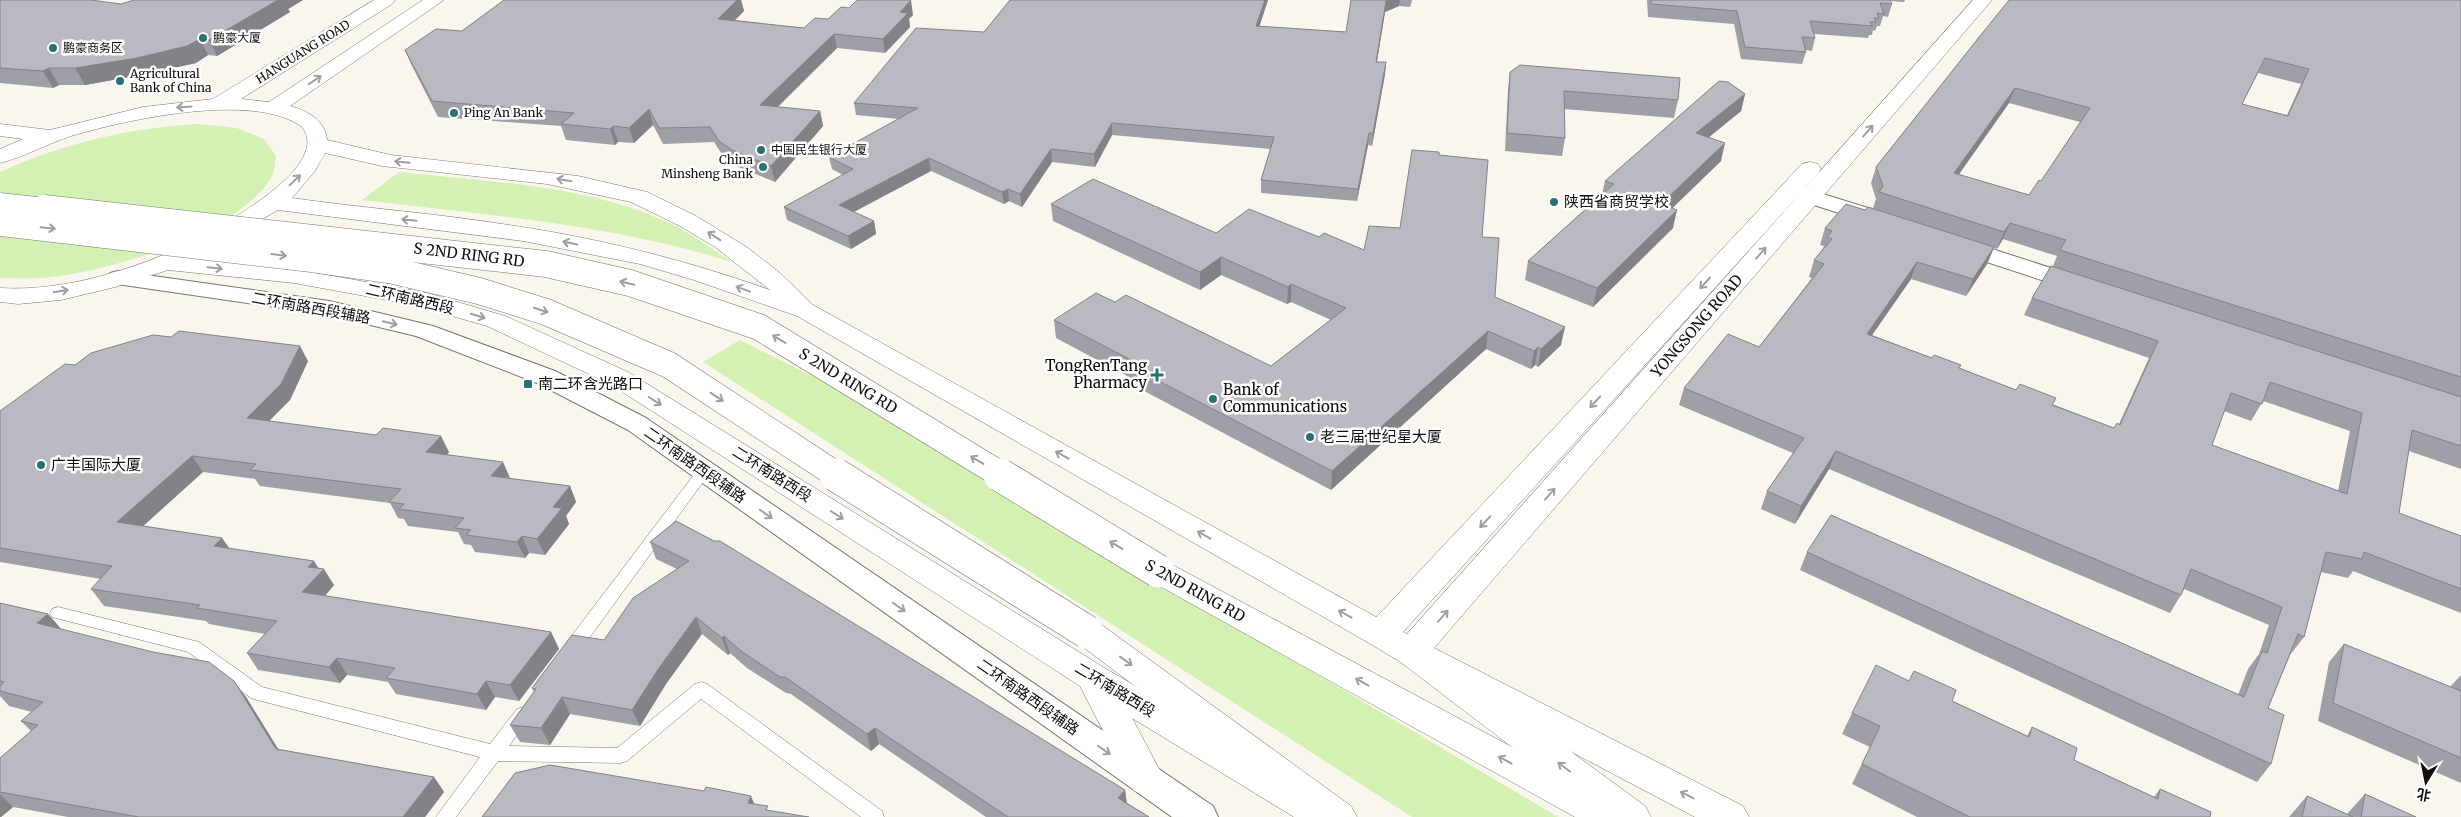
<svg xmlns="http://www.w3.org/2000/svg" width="2461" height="817" viewBox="0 0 2461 817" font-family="Merriweather,'Noto Sans SC',serif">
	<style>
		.green { fill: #d2f1b3 }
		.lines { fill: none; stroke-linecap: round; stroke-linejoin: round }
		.service-casing { stroke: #79766e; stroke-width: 1 }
		.minor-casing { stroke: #79766e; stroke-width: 2 }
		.tertiary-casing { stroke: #79766e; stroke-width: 1 }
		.secondary-casing { stroke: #79766e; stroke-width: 1 }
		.trunk-casing { stroke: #79766e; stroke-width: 1 }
		.service { fill: #fff; fill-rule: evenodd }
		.minor { fill: #fff; fill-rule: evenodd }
		.tertiary { fill: #fff; fill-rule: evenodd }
		.secondary { fill: #fff; fill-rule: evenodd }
		.trunk { fill: #fff; fill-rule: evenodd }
		.trunk-bridge-far2-casing { stroke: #79766e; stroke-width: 21; stroke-linecap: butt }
		.trunk-bridge-far1-casing { stroke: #79766e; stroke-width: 27; stroke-linecap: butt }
		.trunk-bridge-casing { stroke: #79766e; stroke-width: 34; stroke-linecap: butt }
		.trunk-bridge-far2 { stroke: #fff; stroke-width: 20 }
		.trunk-bridge-far1 { stroke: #fff; stroke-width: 26 }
		.trunk-bridge { stroke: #fff; stroke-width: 33 }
		.wall { fill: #9f9fa7; fill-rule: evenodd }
		.shaded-wall { fill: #828288 }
		.building { fill: #b9b9c2; stroke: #828288; fill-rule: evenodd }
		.oneway { stroke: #9f9f9d }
		.poi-dot { fill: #277275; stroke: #fff; stroke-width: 2 }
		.labels { text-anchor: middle; stroke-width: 5; stroke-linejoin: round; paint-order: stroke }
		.far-poi-label { font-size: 12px; fill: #100e0b; stroke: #fff; text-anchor: start }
		.far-street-label { font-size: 12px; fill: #100e0b; stroke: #fff }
		.poi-label { font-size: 15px; fill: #100e0b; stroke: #fff; text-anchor: start }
		.street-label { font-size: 15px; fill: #100e0b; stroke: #fff }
	</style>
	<rect width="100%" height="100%" fill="#faf6ed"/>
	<g class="green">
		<path d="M198,124L237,128L264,139L276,156C275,162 275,172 271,178C237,234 101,275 38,278C26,279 13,278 0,278V172C68,142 124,129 198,124Z"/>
		<path d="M399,172C489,182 599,185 681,229C699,239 715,251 732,262C612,224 486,215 362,200Z"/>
		<polygon points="740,340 822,381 1558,817 1412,817 703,362"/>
	</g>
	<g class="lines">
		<g class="service-casing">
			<g id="service">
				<polygon points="704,466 709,468 711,471 709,474 576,656 570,657 564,656 562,651 564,646 699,468"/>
				<polygon points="58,607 199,642 262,687 490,744 517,709 523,707 529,709 532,714 509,746 617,748 695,684 701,682 707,684 882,811 884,817 861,817 701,699 627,761 621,763 498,761 456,817 436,817 480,757 257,700 251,698 188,652 52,617 50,613 52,609"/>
			</g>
		</g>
		<g class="minor-casing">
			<g id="minor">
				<polygon points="1791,184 1884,213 1887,218 1884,223 1876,225 1783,195 1780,190 1783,185"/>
				<polygon points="1955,237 2088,280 2092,285 2088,290 2080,292 2072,290 1947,249 1944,244 1947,239"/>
				<polygon points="118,271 329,301 433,326 555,371 646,418 1213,806 1218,817 1172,817 628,430 537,383 416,336 329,315 110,283 106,278 110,273"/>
			</g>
		</g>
		<g class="tertiary-casing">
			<g id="tertiary">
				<polygon points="1973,0 1992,0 1434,648 1743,806 1749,817 1695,817 1399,661 1394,652 1399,643"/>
				<polygon points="1810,162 1818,164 1821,169 1818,174 1393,643 1381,647 1369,643 1365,634 1369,625 1802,164"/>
			</g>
		</g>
		<g class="secondary-casing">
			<path id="secondary" d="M374,0H395L392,4L241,99L269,102L423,0H444L290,106C308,111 325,120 327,140L391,155L578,176L647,192L696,216L748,248L780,273L813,305L1423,643L1645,806L1651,817H1604L1399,661L1369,643L797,316L694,280L640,264L523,241L278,210L193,258L294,269L427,293L505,316L628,372L1103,667L1339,806L1345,817H1294L1132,718L1165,780L1160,791L1147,795L1134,791L1080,686L610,384L487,326L414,305L294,283L168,270L115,287L61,300L18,304L0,302V288C33,290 66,285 98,277C120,271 142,264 163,255C192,243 337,171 302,127C254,91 125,120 71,136C47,144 24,157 0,163V149L23,139L0,136V124L50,130L143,107L213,99ZM325,153L382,166L547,184L631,202L680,226L715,247L770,290C683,259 594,237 502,224C432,213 362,208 292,198L315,171Z"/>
		</g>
		<g class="trunk-casing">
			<g id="trunk">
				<polygon points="1158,559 1169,563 1622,806 1628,817 1575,817 1147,579 1142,571 1147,563"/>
				<polygon points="1087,619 1099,623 1351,806 1357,817 1310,817 1075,641 1071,632 1075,623"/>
			</g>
		</g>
		<use href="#service" class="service"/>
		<use href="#minor" class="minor"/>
		<use href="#tertiary" class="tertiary"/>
		<use href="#secondary" class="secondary"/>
		<use href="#trunk" class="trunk"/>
		<g class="trunk-bridge-far2-casing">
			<polyline id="trunk-bridge-far2" points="0,203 55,209"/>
		</g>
		<g class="trunk-bridge-far1-casing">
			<g id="trunk-bridge-far1">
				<polyline points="44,208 546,264 630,283 759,327 1003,476"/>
				<polyline points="0,223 303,258 394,271 479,291 546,312 669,365 838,476"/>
			</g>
		</g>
		<g class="trunk-bridge-casing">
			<g id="trunk-bridge">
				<polyline points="836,475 1087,632"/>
				<polyline points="1000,475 1158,571"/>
			</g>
		</g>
		<use href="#trunk-bridge-far2" class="trunk-bridge-far2"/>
		<use href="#trunk-bridge-far1" class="trunk-bridge-far1"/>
		<use href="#trunk-bridge" class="trunk-bridge"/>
	</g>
	<g class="wall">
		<polygon points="0,0 121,4 134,0 303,0 288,9 290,12 217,56 208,55 196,63 146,74 85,85 59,85 53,88 0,83"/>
		<polygon points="504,0 741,0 744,11 735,20 804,28 828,19 913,15 909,19 910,27 885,53 837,48 778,107 820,111 823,126 775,182 736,166 723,156 714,142 663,144 653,125 634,143 618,142 615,145 566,140 561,126 438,117 411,64 405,50 462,31"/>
		<polygon points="1010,0 1268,0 1259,26 1346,32 1351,0 1412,0 1410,7 1399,6 1385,12 1377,62 1386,62 1385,74 1372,146 1368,145 1357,201 1261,193 1261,180 1271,149 1112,135 1095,167 1052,162 1022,207 1009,201 1004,204 931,171 854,212 874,221 876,234 851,249 787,220 784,207 843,175 832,169 829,157 899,119 856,115 854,103 984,32"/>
		<polygon points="1647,0 1905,0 1904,2 1890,1 1892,4 1888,17 1883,16 1880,26 1877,26 1875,31 1873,30 1872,35 1869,35 1868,38 1814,34 1815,38 1812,51 1806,50 1806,52 1802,64 1741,59 1734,24 1648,17"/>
		<path d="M2461,0V469L2409,451L2399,513L2461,536V613L2353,571L2348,578L2321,572L2304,637L2290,655L2268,708L2271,764L2257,782L1800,570L1807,552L2238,695L2248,669L2259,654L2269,625L2184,589L2181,595L2170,613L1829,469L1795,524L1761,509L1767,491L1793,453L1679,405L1684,388L1759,347L1812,278L1809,277L1814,260L1822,250L1824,246L1820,245L1825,228L1865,210L1873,208L1876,199L1871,183L1876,167L1980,36ZM2258,73L2301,84L2287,115L2242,104ZM2009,103L2080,122L2041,181L2029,195L1958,175ZM2003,239L2057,256L2053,266L2032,298L2024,315L2149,358L2119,424L2114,428L1959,368L1961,365L1932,358L1872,335L1911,279L1966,296L1987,264L1994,248L1997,249ZM2263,401L2350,431L2338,491L2212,445L2224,411L2251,421Z"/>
		<polygon points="1510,72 1678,100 1674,118 1564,109 1565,138 1562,156 1505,151 1508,89"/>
		<polygon points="1745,94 1741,111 1709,137 1721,161 1672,208 1673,228 1593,307 1525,280 1528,261 1602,194 1605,181"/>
		<polygon points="1439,155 1482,237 1495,297 1561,345 1538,367 1535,365 1531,369 1486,349 1331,490 1131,384 1131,378 1056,338 1054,320 1115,302 1271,366 1331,320 1291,302 1287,304 1221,275 1200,290 1053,221 1051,204 1216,233 1319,237 1364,250 1400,228"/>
		<polygon points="308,361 290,400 269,421 449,452 447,455 510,479 570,486 576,502 566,516 569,524 545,555 529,553 525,558 475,552 471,545 464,544 458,532 408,526 404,519 398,518 390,503 260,486 255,479 203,472 142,526 222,538 229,548 319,568 334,585 325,596 551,632 559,649 519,701 495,697 486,710 396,694 388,682 347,675 340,683 258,670 247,653 265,634 209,624 206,621 104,606 91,589 101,579 0,562 0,411 75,365"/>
		<polygon points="676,521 1125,790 1127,803 1149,817 986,817 879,744 871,751 791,694 786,693 747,668 730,653 728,655 702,634 666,684 640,726 570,714 550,745 520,742 510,725 534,692 532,688 604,640 677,569 656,559 650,542"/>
		<polygon points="0,603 48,614 61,629 246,697 278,749 434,777 444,792 425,817 68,817 13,807 1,817 0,817 0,758 31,731 21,721 32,712 9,706 0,696"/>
		<polygon points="2344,644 2450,687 2461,675 2461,783 2318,721 2329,662"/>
		<polygon points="1952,701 2027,736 2032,727 2074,760 2154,797 2160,789 2210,817 1917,817 1852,784 1870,747 1842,734 1852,713"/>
		<polygon points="2365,794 2416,817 2289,817 2307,796 2347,814"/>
	</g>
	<g class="shaded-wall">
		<polygon points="278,0 303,0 288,9 290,12 217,56 209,40"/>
		<polygon points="737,0 741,0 744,11 722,33 718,19"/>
		<polygon points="911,0 913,15 909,19 910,27 885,53 883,39 900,12"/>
		<polygon points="1265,0 1268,0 1256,37 1256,26"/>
		<polygon points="1388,0 1400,0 1399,6 1385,12 1375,73 1376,62 1386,1"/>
		<polygon points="834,34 837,48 764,120 760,105"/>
		<polygon points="200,39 208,55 196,63 146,74 85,85 75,68"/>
		<polygon points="1386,62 1385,74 1372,146 1373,133"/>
		<polygon points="49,68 59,85 53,88 43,71"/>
		<polygon points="2015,88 2009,103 1948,190 1954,173"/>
		<polygon points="1745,94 1741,111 1692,151 1696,133"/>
		<polygon points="649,109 653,125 634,143 629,128"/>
		<polygon points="820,111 823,126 775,182 771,166"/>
		<polygon points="1112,123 1112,135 1095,167 1094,154"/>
		<polygon points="613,126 618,142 615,145 610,129"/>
		<polygon points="1369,133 1368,145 1357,201 1358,189"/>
		<polygon points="1725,143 1721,161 1657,223 1661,204"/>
		<polygon points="1051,149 1052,162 1022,207 1020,194"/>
		<polygon points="929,158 931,171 842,218 839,205"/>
		<polygon points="1008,189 1009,201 1004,204 1002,192"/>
		<polygon points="1677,210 1673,228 1593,307 1597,288"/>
		<polygon points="874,221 876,234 851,249 848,236"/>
		<polygon points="2010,223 2003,239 1997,249 2004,232"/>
		<polygon points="1994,247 1987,264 1966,296 1973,279"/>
		<polygon points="1221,257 1221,275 1200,290 1200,272"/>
		<polygon points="1917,262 1911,279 1861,351 1867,334"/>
		<polygon points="1291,284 1291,302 1287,304 1288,287"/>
		<polygon points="1565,327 1561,345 1538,367 1541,349"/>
		<polygon points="1488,331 1486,349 1331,490 1332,471"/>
		<polygon points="300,346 308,361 290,400 256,434 247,418"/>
		<polygon points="1538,347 1535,365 1531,369 1534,351"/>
		<polygon points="441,436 449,452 434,468 426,452"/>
		<polygon points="1836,451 1829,469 1795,524 1801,506"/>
		<polygon points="192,456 203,472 129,539 117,522"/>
		<polygon points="503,462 510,478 491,476"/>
		<polygon points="570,486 576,502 566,516 569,524 545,555 537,539 553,507"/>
		<polygon points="522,536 529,553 525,558 517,542"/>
		<polygon points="222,538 233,554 214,546"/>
		<polygon points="314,561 321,572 324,569 334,585 313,609 302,592 308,567"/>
		<polygon points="48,614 62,630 37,623"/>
		<polygon points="696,617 702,634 666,684 640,726 632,710 659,668"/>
		<polygon points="551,632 559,649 519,701 510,685"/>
		<polygon points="724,636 730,653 728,655 722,638"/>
		<polygon points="337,658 347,675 340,683 329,667"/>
		<polygon points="234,681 246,697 288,765 276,749"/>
		<polygon points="486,681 495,697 486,710 477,694"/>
		<polygon points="562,697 570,714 550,745 541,728"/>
		<polygon points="875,728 879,744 871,751 867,734"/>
		<polygon points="434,777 444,792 425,817 403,817"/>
		<polygon points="1125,790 1127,806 1118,798"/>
		<polygon points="0,794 13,807 1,817 0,817"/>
		<polygon points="751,796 759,816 748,803"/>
	</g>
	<g class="building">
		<polygon points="0,0 91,0 121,4 134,0 278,0 209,40 200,39 187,46 137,58 75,68 49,68 43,71 0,68"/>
		<polygon points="504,0 737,0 718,19 804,28 815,18 828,19 841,7 849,8 857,0 911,0 900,12 908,13 883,39 834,34 760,105 820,111 771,166 732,150 719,141 710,127 659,128 649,109 629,128 613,126 610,129 561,124 574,113 432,101 405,50 436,29 462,31"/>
		<polygon points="1010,0 1265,0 1256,26 1346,32 1351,0 1388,0 1386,1 1376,62 1386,62 1373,133 1369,133 1358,189 1261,180 1274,137 1112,123 1094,154 1051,149 1020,194 1008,189 1002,192 929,158 839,205 874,221 848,236 784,207 853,169 829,157 918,108 854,103 916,28 984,32"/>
		<polygon points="1651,0 1890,0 1892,4 1880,3 1884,14 1877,13 1879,18 1874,18 1876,22 1870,22 1872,26 1810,21 1815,38 1802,37 1806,52 1745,47 1737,11 1651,4"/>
		<path d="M2009,0H2461V377L2060,250L2066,240L2010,223L2004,232L1879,192L1883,186L1876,167L1980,36ZM2265,58L2309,69L2288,116L2242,104ZM2015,88L2090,108L2041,181L2039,180L2029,195L1954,173Z"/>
		<polygon points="1520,65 1680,78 1678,100 1564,91 1565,138 1507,133 1510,72"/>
		<polygon points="1719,81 1728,82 1745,94 1696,133 1725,143 1661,204 1677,210 1597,288 1528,261 1614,184 1605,181"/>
		<polygon points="1412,150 1439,152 1439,155 1488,160 1482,237 1499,238 1495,297 1565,327 1541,349 1538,347 1534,351 1488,331 1332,471 1130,366 1135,362 1054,320 1096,293 1115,302 1126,295 1271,366 1346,308 1291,284 1288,287 1221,257 1200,272 1051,204 1093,179 1216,233 1249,209 1319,237 1324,233 1364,250 1369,226 1400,228"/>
		<path d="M1846,204L1865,210L1868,207L1994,247L1973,279L1917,262L1867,334L1932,358L1934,355L1961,365L1959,368L2016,390L2020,384L2056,398L2052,405L2114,428L2117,423L2120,425L2158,341L2032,298L2051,266L2461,397V446L2412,430L2399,513L2461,536V589L2364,552L2362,559L2326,552L2304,637L2298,634L2268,708L2284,715L2271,764L1807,552L1831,515L2244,697L2262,651L2267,653L2282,607L2191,569L2181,595L1836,451L1801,506L1767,491L1804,438L1684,388L1728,334L1759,347L1824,264L1814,260L1832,239L1827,237L1832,231L1825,228ZM2270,382L2362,413L2347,494L2212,445L2231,393L2262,404Z"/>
		<polygon points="179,331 300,346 281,384 247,418 376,435 383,428 441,436 426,452 503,462 491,476 570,486 553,507 562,508 537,539 522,536 517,542 466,535 471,530 455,528 464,518 399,509 404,504 389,502 401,489 250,470 256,464 192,456 117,522 222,538 214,546 314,561 308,567 324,569 302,592 551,632 510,685 486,681 477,694 386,678 395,668 337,658 329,667 247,653 277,621 197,608 200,605 91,589 112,566 0,548 0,411 65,364 75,365 91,353 153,335 171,337"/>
		<polygon points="676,521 714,541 720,541 1125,790 1118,798 1149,817 1008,817 875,728 867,734 785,677 780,677 741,651 724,636 722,638 696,617 659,668 632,710 562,697 541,728 510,725 536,689 532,688 572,635 604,640 633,598 689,561 650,542"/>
		<polygon points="0,603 48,614 37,623 153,652 209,662 234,681 276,749 434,777 403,817 139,817 0,792 0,758 38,725 21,721 43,702 0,691 0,686 4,682 0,681"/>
		<polygon points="2344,644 2461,691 2461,690 2461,758 2333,703"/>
		<polygon points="1876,665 1909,681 1914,671 1956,690 1952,701 2029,737 2032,727 2077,748 2074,760 2158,799 2160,789 2211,812 2210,817 1970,817 1862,764 1880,726 1852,713"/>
		<polygon points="550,765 704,791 706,787 751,796 748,803 768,806 766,810 809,817 482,817 515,773"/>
		<polygon points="2365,794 2416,817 2361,817"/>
		<polygon points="2307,796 2353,817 2302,817"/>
	</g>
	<defs><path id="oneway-shaft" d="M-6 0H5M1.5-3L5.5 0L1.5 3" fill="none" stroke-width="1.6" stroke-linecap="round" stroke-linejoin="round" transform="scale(1.25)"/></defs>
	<g class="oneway">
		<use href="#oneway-shaft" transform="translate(315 80) rotate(-34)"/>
		<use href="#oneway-shaft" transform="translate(184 107) rotate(176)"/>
		<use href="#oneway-shaft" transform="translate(1868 131) rotate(-49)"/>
		<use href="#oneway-shaft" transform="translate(402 162) rotate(-174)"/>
		<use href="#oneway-shaft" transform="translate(295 180) rotate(-44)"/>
		<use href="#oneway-shaft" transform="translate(564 180) rotate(-171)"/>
		<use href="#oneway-shaft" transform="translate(409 220) rotate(-174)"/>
		<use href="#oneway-shaft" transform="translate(48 228) rotate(6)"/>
		<use href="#oneway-shaft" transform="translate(714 236) rotate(-147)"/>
		<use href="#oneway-shaft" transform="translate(570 243) rotate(-168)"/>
		<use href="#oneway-shaft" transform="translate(1761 253) rotate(-49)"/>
		<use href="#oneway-shaft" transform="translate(279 255) rotate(7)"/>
		<use href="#oneway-shaft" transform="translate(215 268) rotate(6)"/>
		<use href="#oneway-shaft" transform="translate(627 283) rotate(-166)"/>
		<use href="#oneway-shaft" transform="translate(1705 283) rotate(133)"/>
		<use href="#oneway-shaft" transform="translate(743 289) rotate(-160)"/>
		<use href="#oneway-shaft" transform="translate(61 291) rotate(-10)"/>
		<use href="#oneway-shaft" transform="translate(541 310) rotate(18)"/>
		<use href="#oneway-shaft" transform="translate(478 316) rotate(17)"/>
		<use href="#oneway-shaft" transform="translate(390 323) rotate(14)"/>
		<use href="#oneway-shaft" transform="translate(779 339) rotate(-149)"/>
		<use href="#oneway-shaft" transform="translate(717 397) rotate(33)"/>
		<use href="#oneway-shaft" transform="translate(655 401) rotate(32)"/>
		<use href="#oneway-shaft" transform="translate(1595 402) rotate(133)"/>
		<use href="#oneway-shaft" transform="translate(1062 455) rotate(-151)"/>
		<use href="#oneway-shaft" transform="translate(977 460) rotate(-149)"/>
		<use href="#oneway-shaft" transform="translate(1550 494) rotate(-49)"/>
		<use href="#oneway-shaft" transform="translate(766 514) rotate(35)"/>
		<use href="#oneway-shaft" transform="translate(837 515) rotate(32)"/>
		<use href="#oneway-shaft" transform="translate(1485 522) rotate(133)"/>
		<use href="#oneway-shaft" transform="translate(1204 535) rotate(-151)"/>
		<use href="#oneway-shaft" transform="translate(1116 545) rotate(-149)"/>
		<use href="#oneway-shaft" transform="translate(899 607) rotate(35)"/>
		<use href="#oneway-shaft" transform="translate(1345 614) rotate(-151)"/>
		<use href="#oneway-shaft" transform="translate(1443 616) rotate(-49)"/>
		<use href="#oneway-shaft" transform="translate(1126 661) rotate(36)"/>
		<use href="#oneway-shaft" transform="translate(1362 682) rotate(-151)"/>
		<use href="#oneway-shaft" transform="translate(1104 750) rotate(35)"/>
		<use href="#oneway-shaft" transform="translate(1505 760) rotate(-151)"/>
		<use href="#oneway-shaft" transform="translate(1564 767) rotate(-143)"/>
		<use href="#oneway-shaft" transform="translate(1687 795) rotate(-153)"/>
	</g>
	<g class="poi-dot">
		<circle cx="203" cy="38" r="5"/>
		<circle cx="53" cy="48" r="5"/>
		<circle cx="120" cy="81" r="5"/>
		<circle cx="454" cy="113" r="5"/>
		<circle cx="761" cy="150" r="5"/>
		<circle cx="763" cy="167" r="5"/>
		<circle cx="1554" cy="202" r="5"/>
		<path d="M1154.5 367.5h5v5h5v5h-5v5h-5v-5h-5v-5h5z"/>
		<rect x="523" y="379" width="10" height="10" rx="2.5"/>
		<circle cx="1213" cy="399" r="5"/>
		<circle cx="1310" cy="437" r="5"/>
		<circle cx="41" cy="465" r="5"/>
	</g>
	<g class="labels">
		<g class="far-poi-label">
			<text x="213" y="42">鹏豪大厦</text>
			<text x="63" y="52">鹏豪商务区</text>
			<text x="130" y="78">Agricultural<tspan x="130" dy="14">Bank of China</tspan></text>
			<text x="464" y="117">Ping An Bank</text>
			<text x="771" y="154">中国民生银行大厦</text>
			<text x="753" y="164" text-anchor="end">China<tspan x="753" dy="14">Minsheng Bank</tspan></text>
		</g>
		<g class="far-street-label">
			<text transform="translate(303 52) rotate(-32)" y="4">HANGUANG ROAD</text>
		</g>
		<g class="poi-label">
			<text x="1564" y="207">陕西省商贸学校</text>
			<text x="1147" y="371" text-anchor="end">TongRenTang<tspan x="1147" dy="17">Pharmacy</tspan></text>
			<text x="538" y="389">南二环含光路口</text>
			<text x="1223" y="395">Bank of<tspan x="1223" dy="17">Communications</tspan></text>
			<text x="1320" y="442">老三届·世纪星大厦</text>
			<text x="51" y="470">广丰国际大厦</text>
		</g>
		<g class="street-label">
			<text transform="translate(469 255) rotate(7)" y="5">S 2ND RING RD</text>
			<text transform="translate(410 299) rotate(13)" y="5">二环南路西段</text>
			<text transform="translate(311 308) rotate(10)" y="5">二环南路西段辅路</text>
			<text transform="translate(1697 326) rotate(-49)" y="5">YONGSONG ROAD</text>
			<text transform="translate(848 381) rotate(31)" y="5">S 2ND RING RD</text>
			<text transform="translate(695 465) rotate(35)" y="5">二环南路西段辅路</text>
			<text transform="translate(772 474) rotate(32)" y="5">二环南路西段</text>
			<text transform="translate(1195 591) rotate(29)" y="5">S 2ND RING RD</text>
			<text transform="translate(1115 690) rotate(31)" y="5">二环南路西段</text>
			<text transform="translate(1028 697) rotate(35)" y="5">二环南路西段辅路</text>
		</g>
	</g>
	<g transform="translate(2426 782) rotate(190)" stroke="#ffffff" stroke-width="4" paint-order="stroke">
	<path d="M0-4L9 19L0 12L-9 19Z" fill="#100e0b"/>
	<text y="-8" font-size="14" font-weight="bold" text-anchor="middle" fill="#100e0b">北</text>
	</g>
</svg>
